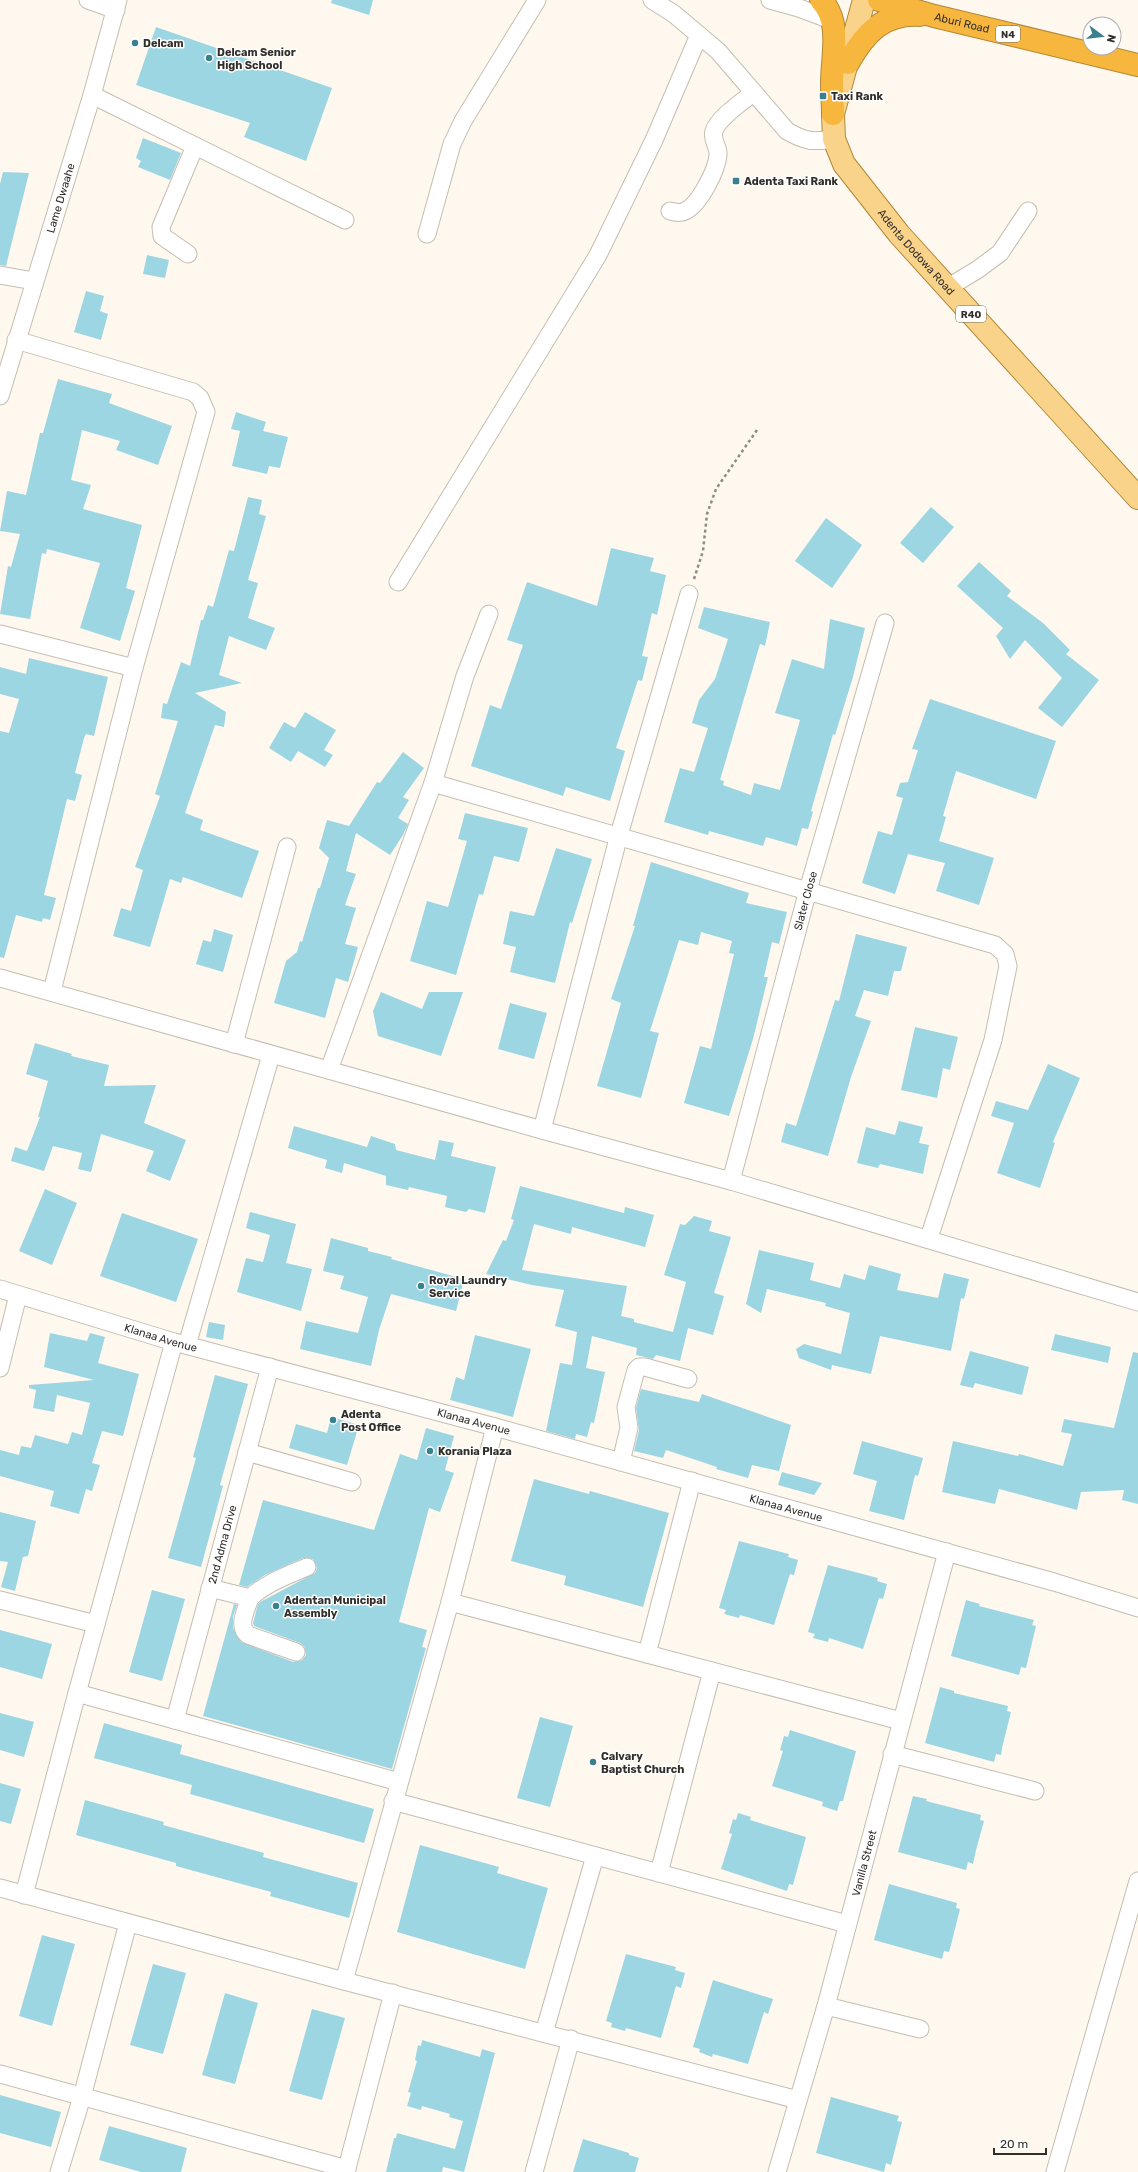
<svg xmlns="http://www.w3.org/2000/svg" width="1138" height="2172" viewBox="0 0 1138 2172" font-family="Rubik,sans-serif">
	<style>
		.building { fill: #9cd6e3 }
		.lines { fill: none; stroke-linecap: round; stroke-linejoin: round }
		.minor-casing { stroke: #c5bdb1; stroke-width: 19 }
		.major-casing { stroke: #b28737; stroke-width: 24 }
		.highway-casing { stroke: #b28737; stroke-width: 24 }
		.path { stroke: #908b84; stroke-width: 2.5; stroke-dasharray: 3 3; stroke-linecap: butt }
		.minor { stroke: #fff; stroke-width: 17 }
		.major { stroke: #fad38b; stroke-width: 22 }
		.highway { stroke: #f7b63d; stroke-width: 22 }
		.poi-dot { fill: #3b808e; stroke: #fff; stroke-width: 1.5 }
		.labels { text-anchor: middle; stroke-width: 3; stroke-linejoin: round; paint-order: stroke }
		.shield { fill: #fff; stroke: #706d6b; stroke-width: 1 }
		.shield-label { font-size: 10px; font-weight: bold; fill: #322f2b }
		.street-label { font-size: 11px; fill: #322f2b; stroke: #fff }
		.poi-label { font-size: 11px; font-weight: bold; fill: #322f2b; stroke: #fff; text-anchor: start }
	</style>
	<rect width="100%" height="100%" fill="#fff8ee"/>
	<g class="building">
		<polygon points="332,0 373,0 369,15 331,3"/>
		<polygon points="156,27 332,88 306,161 244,137 250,123 136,85"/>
		<polygon points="143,138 181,153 170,180 138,167 141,161 136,158"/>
		<polygon points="3,172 29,173 6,266 0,265 0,184"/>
		<polygon points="147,255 169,260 165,278 143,274"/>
		<polygon points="86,291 104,296 100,311 108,314 101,340 74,332"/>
		<polygon points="58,379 112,394 109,403 172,426 158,465 116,450 120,441 82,430 71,480 91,485 83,509 142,525 126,588 135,591 120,641 80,628 100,563 47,549 46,554 42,553 30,619 0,614 8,566 11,567 20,534 0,531 7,491 26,495 40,433 43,433"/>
		<polygon points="236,412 266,422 263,431 288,437 280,468 269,466 267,474 232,466 240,431 231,429"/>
		<polygon points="248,497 262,500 259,514 266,516 248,580 258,583 248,618 275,628 266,650 229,636 219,675 242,683 195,693 226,712 224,727 215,725 185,813 203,820 200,830 259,851 242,898 183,877 181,883 170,879 150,947 113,936 121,908 131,911 143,870 135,867 160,796 155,794 178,721 161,718 163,703 167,704 181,662 190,666 201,620 203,620 208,605 213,607 229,550 234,551"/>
		<polygon points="931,507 954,527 923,563 900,543"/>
		<polygon points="826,518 862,545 832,588 795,561"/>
		<polygon points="611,548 654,558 650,571 666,575 657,615 652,613 642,656 648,657 642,681 638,680 616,748 625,751 610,801 566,787 563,796 471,766 490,705 501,709 523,645 507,640 527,582 597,606"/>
		<polygon points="979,562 1011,591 1007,596 1043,623 1070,650 1066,654 1099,680 1062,727 1038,708 1062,678 1025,640 1010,659 996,636 1003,628 957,586"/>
		<polygon points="704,607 770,622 765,646 760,644 720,780 724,781 723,785 751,795 754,783 780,790 800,720 775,713 792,659 824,669 830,619 865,628 853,677 835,735 833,734 811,811 813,812 808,829 802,828 797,846 766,837 763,846 709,831 708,835 664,822 680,768 694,772 708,728 692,723 699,700 715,679 728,639 698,628"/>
		<polygon points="29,658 108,677 94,736 86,734 84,738 75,773 82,775 75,801 67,799 44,895 56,898 50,920 43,918 42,922 16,915 4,958 0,957 0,731 9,733 19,699 0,694 0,667 26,674"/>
		<polygon points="930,699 1056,741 1036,799 956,771 943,816 946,817 939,841 994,858 979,905 936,891 945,863 908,854 895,894 862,883 878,831 892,835 903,798 896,796 900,783 908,782 918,750 912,749"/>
		<polygon points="305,712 336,730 324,750 333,755 325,767 298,751 291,762 269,748 284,722 295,728"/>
		<polygon points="403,752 424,768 403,797 409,800 398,818 408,824 403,835 390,855 356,833 346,871 356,874 345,905 356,908 345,944 358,947 348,982 336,978 325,1018 274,1003 286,961 297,952 300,941 302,942 318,888 320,888 329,858 319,848 327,820 349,826 377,782 380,783"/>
		<polygon points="465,813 528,828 519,862 494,856 483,895 479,894 456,975 410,961 427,901 448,907 467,841 458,839"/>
		<polygon points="556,848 592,859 572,923 570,922 555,983 510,972 516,947 503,944 510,911 534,916"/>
		<polygon points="651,862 749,893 746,903 787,912 779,944 772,942 764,977 768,977 753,1039 729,1116 684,1103 700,1046 711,1049 734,954 729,953 732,941 701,932 698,945 679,940 650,1031 659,1033 641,1098 597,1086 621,1003 611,999 635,926 633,926"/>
		<polygon points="214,929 233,935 223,972 196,964 203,940 211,942"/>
		<polygon points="856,934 907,947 901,971 894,971 888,996 864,990 855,1016 871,1021 851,1077 828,1156 781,1142 786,1123 796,1126 835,1000 839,1001"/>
		<polygon points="381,992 422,1009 429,992 463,992 441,1056 378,1036 373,1011"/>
		<polygon points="510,1003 547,1013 534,1059 498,1049"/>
		<polygon points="915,1027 958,1037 950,1070 943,1068 937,1098 901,1090"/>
		<polygon points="35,1043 72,1054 71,1056 109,1065 104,1086 156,1085 144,1123 186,1140 170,1181 146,1171 154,1151 101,1134 91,1172 78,1169 82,1153 53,1146 44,1171 11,1161 15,1147 27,1151 40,1117 38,1117 48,1081 26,1074"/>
		<polygon points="1048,1064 1080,1078 1053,1142 1055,1143 1040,1188 997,1173 1014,1123 991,1116 996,1101 1028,1110"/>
		<polygon points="899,1121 923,1127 919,1143 929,1145 923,1174 880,1164 878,1168 857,1163 866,1127 895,1135"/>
		<polygon points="294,1126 367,1147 371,1136 395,1144 396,1150 435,1160 439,1140 454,1143 451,1156 496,1167 485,1213 469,1209 466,1212 445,1207 447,1196 409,1187 408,1190 386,1185 386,1176 344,1163 342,1173 325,1168 327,1160 288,1148"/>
		<polygon points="520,1186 624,1213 625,1207 654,1215 645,1247 572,1227 571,1234 534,1224 522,1270 627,1286 621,1316 634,1319 634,1322 673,1332 686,1282 664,1275 680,1224 685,1225 694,1216 712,1221 709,1231 731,1237 714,1293 724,1296 713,1335 688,1328 680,1361 656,1355 653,1359 636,1355 637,1348 592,1336 586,1368 605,1372 594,1423 591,1422 587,1437 576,1434 575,1439 546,1431 560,1363 572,1365 577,1332 555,1326 564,1290 532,1285 486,1274 503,1240 506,1241 514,1220 511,1219"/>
		<polygon points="45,1189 77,1203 52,1265 19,1251"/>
		<polygon points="250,1212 296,1224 286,1263 312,1269 301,1311 237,1292 246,1258 263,1262 270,1235 246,1228"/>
		<polygon points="122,1213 198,1239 176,1302 100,1276"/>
		<polygon points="331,1238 368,1248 368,1251 392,1257 391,1259 464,1279 456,1311 391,1294 379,1330 371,1366 300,1349 306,1321 358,1333 368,1297 340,1289 344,1276 323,1271"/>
		<polygon points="759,1250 814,1263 810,1280 840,1288 844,1274 865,1280 869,1265 901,1274 897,1290 938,1298 944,1273 969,1279 964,1299 961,1298 951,1351 880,1336 871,1374 832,1365 831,1370 799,1358 796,1349 804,1344 841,1354 850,1313 825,1306 826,1303 767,1289 761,1313 746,1304"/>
		<polygon points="209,1322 225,1325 223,1340 206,1337"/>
		<polygon points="50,1333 87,1341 90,1333 105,1337 98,1363 139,1374 123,1436 102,1431 92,1463 100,1465 92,1491 86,1489 79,1514 50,1506 54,1491 0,1476 0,1450 19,1455 21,1446 31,1448 35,1435 68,1444 72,1432 82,1435 90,1403 57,1395 54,1412 33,1408 36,1390 29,1388 29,1385 94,1380 44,1367"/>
		<polygon points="1055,1334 1111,1347 1108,1363 1051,1350"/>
		<polygon points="475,1335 531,1349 513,1417 450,1400 456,1377 464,1380"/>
		<polygon points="970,1351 1029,1367 1022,1395 975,1383 973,1388 960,1385"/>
		<polygon points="1133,1352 1138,1353 1138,1504 1122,1500 1124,1490 1081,1492 1077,1510 999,1489 995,1504 942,1492 953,1441 1018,1456 1019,1454 1063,1466 1072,1434 1061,1432 1064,1419 1114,1428"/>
		<polygon points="215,1375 248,1384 220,1485 223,1486 201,1567 168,1558 196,1458 193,1457"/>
		<polygon points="641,1389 699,1402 702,1394 791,1425 779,1471 752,1465 748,1478 716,1469 717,1467 666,1450 663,1458 634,1451 639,1430 636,1408"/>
		<polygon points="331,1417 359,1425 347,1465 289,1448 296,1424 327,1433"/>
		<polygon points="426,1428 454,1436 445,1470 454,1473 440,1512 429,1508 399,1622 427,1630 422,1647 426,1648 392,1769 203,1716 234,1604 237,1605 233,1616 233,1628 241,1642 293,1662 302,1660 306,1655 304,1646 300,1643 254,1626 253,1623 258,1604 262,1601 315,1573 317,1568 313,1559 303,1558 265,1575 247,1587 239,1585 263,1500 374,1530 400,1454 417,1460"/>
		<polygon points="862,1441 923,1458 918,1476 915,1475 904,1520 869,1511 877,1481 853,1474"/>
		<polygon points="782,1472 822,1483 814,1495 778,1485"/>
		<polygon points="534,1479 589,1494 590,1491 669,1513 643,1607 564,1585 566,1576 511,1561"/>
		<polygon points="0,1512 36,1521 28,1556 23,1557 15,1591 1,1587 8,1562 0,1561"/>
		<polygon points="739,1541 789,1554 788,1557 798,1560 794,1575 790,1574 774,1625 740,1615 739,1618 724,1614 726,1610 719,1608"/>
		<polygon points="828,1565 878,1578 877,1581 887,1584 883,1599 879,1598 863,1649 829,1638 828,1642 813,1638 815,1634 808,1632"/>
		<polygon points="152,1590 185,1599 162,1681 129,1672"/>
		<polygon points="966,1600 980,1604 979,1606 1034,1620 1032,1625 1036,1626 1026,1668 1021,1667 1019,1675 951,1656"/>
		<polygon points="0,1630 52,1644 42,1679 0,1667"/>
		<polygon points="940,1687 954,1691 954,1693 1008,1706 1007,1711 1011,1712 1002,1748 1001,1755 996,1754 994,1762 925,1743"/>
		<polygon points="0,1713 34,1722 24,1757 0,1750"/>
		<polygon points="540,1717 573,1726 550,1807 517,1798"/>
		<polygon points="104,1723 182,1745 180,1754 374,1809 364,1843 190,1794 192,1785 94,1758"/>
		<polygon points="790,1730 856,1751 843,1801 840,1801 837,1811 822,1806 823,1802 772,1786 783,1751 780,1750 784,1736 788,1737"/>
		<polygon points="0,1783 21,1789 11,1824 0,1821"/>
		<polygon points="913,1796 927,1799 926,1801 981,1815 980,1820 984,1821 976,1850 973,1864 968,1862 966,1870 898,1852"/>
		<polygon points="85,1800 164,1822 163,1825 264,1853 263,1857 358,1883 349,1918 270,1896 271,1892 176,1866 176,1863 76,1835"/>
		<polygon points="738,1813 751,1817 750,1820 806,1837 793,1885 789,1884 787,1891 721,1869 732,1834 729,1833 733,1819 736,1820"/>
		<polygon points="420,1845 499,1867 497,1873 548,1888 525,1969 397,1932"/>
		<polygon points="889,1884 957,1903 956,1908 960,1909 951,1945 949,1952 944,1951 942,1959 874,1940"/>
		<polygon points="42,1935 75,1944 52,2026 19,2016"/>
		<polygon points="626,1954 676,1967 675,1970 685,1973 681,1988 676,1986 661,2038 626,2028 625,2031 611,2027 612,2023 606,2021"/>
		<polygon points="153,1964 186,1973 163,2054 130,2045"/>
		<polygon points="713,1980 773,1999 768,2014 764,2012 748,2064 713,2054 712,2057 699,2052 700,2049 693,2047"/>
		<polygon points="225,1993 258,2003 235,2084 202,2075"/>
		<polygon points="312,2009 345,2018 322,2100 289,2091"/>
		<polygon points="422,2040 480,2057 482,2049 495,2053 464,2172 443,2167 442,2172 386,2172 394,2138 396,2138 397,2133 455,2149 463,2121 449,2117 450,2114 422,2106 421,2110 407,2106 411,2093 408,2092 417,2061 415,2060 418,2045 421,2046"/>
		<polygon points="0,2095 61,2112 51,2147 0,2133"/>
		<polygon points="831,2097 899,2116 897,2121 902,2122 891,2165 886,2163 884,2172 816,2153"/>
		<polygon points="109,2126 187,2148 181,2172 141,2172 99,2160"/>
		<polygon points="583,2139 629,2153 629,2155 639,2158 635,2172 573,2172"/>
	</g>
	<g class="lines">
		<g class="minor-casing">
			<g id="minor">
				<polyline points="88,0 116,10"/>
				<path d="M652,0L674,14L718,51L787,131C806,142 813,142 834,139"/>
				<polyline points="770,0 799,8 831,20"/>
				<polyline points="92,95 345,220"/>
				<path d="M670,211C675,212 680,214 685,211C699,205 717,170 718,155C719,147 711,140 714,131C718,118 743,101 753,93"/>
				<polyline points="427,234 452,144 463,121 537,0"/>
				<polyline points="188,254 162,236 161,227 195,146"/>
				<polyline points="0,275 34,281"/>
				<polyline points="947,288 977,270 1000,253 1028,211"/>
				<polyline points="16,340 193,392 200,398 206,412 134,668 52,991"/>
				<path id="s1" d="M0,396L92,95L118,0"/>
				<polyline points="398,582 598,255 654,140 699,35"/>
				<polyline points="0,634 134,668"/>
				<polyline points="433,783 995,945 1005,954 1008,966 993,1040 929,1238"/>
				<polyline points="0,978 542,1130 731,1181 1138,1302"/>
				<polyline points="234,1044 287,847"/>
				<polyline points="329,1070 433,783 465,676 489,614"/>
				<polyline points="542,1130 619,835 689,594"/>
				<path id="s2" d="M731,1181L808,890L885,623"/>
				<path id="s3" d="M0,1289L174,1342L495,1427L1054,1582L1138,1608"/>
				<polyline points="187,1345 271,1055"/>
				<polyline points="0,1368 18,1295"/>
				<polyline points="247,1452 352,1482"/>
				<polyline points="621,1462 629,1428 626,1407 636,1370 639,1367 645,1367 688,1379"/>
				<path d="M210,1588L250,1598C266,1583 286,1576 307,1567"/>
				<path d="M250,1598C246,1610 237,1626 248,1635L296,1652"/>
				<polyline points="0,1600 96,1624"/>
				<polyline points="450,1602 901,1721"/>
				<polyline points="647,1654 692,1481"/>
				<polyline points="77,1693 399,1782"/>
				<path id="s4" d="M175,1720L270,1367"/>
				<polyline points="892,1754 1035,1791"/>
				<polyline points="393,1801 847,1924"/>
				<polyline points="659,1873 712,1671"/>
				<polyline points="0,1888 344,1981 798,2100"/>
				<polyline points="24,1895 77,1693 174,1342"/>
				<polyline points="344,1981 450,1602 495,1427"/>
				<polyline points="826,2006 920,2029"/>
				<polyline points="544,2033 595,1856"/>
				<polyline points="0,2074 347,2169"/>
				<polyline points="59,2172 82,2097 128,1923"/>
				<polyline points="346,2172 393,1993"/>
				<polyline points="534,2172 571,2039"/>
				<path id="s5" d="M777,2172L826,2006L947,1552"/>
				<polyline points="1055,2172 1138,1881"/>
			</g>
		</g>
		<g class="major-casing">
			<g id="major">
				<path id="s6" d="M864,0L833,114L834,139L844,164L899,234L1138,498"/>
			</g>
		</g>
		<g class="highway-casing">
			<g id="highway">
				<path d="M821,0C842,22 832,56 832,83C832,93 833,104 833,114"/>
				<path id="s7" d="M879,0L934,16L1138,65"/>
				<path d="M848,63C865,33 883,13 920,15"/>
			</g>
		</g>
		<polyline class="path" points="694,579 703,551 707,514 716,489 757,430"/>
		<use href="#minor" class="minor"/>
		<use href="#major" class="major"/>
		<use href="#highway" class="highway"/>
	</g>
	<g class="poi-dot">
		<circle cx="135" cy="43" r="4"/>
		<circle cx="209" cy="58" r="4"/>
		<rect x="819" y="92" width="8" height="8" rx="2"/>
		<rect x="732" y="177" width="8" height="8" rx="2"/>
		<circle cx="421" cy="1286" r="4"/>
		<circle cx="333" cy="1420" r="4"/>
		<circle cx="430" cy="1451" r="4"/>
		<circle cx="276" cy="1606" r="4"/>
		<circle cx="593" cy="1762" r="4"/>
	</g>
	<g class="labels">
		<g class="shield">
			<rect x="996" y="26" width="24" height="16" rx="3"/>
			<rect x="956" y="306" width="30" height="16" rx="3"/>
		</g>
		<g class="shield-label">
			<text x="1008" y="38">N4</text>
			<text x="971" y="318">R40</text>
		</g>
		<g class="street-label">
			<text dy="4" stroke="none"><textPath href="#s7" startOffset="86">Aburi Road</textPath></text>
			<text dy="4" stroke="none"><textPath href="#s1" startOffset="207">Lame Dwaahe</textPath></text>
			<text dy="4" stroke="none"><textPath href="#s6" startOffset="284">Adenta Dodowa Road</textPath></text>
			<text dy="4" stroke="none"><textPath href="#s2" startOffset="290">Slater Close</textPath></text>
			<text dy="4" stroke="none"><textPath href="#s3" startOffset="168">Klanaa Avenue</textPath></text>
			<text dy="4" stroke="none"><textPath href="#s3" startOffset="492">Klanaa Avenue</textPath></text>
			<text dy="4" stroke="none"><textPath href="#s3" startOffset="816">Klanaa Avenue</textPath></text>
			<text dy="4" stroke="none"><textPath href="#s4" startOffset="182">2nd Adma Drive</textPath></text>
			<text dy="4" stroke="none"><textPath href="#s5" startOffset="321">Vanilla Street</textPath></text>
		</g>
		<g class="poi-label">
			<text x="143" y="47">Delcam</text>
			<text x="217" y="56">Delcam Senior<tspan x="217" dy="13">High School</tspan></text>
			<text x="831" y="100">Taxi Rank</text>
			<text x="744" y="185">Adenta Taxi Rank</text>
			<text x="429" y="1284">Royal Laundry<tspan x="429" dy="13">Service</tspan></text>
			<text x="341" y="1418">Adenta<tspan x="341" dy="13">Post Office</tspan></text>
			<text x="438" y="1455">Korania Plaza</text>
			<text x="284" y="1604">Adentan Municipal<tspan x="284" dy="13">Assembly</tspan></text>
			<text x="601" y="1760">Calvary<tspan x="601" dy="13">Baptist Church</tspan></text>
		</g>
	</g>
	<g transform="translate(1102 36) rotate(105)"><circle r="19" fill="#ffffff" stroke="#adacaa"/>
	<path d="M0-3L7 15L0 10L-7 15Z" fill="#3b808e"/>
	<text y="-6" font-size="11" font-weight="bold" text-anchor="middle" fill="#322f2b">N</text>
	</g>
	<path d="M994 2148v6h52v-6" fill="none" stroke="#322f2b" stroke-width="2"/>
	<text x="1000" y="2148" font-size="12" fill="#322f2b" stroke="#ffffff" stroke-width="3" paint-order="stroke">20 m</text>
</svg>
